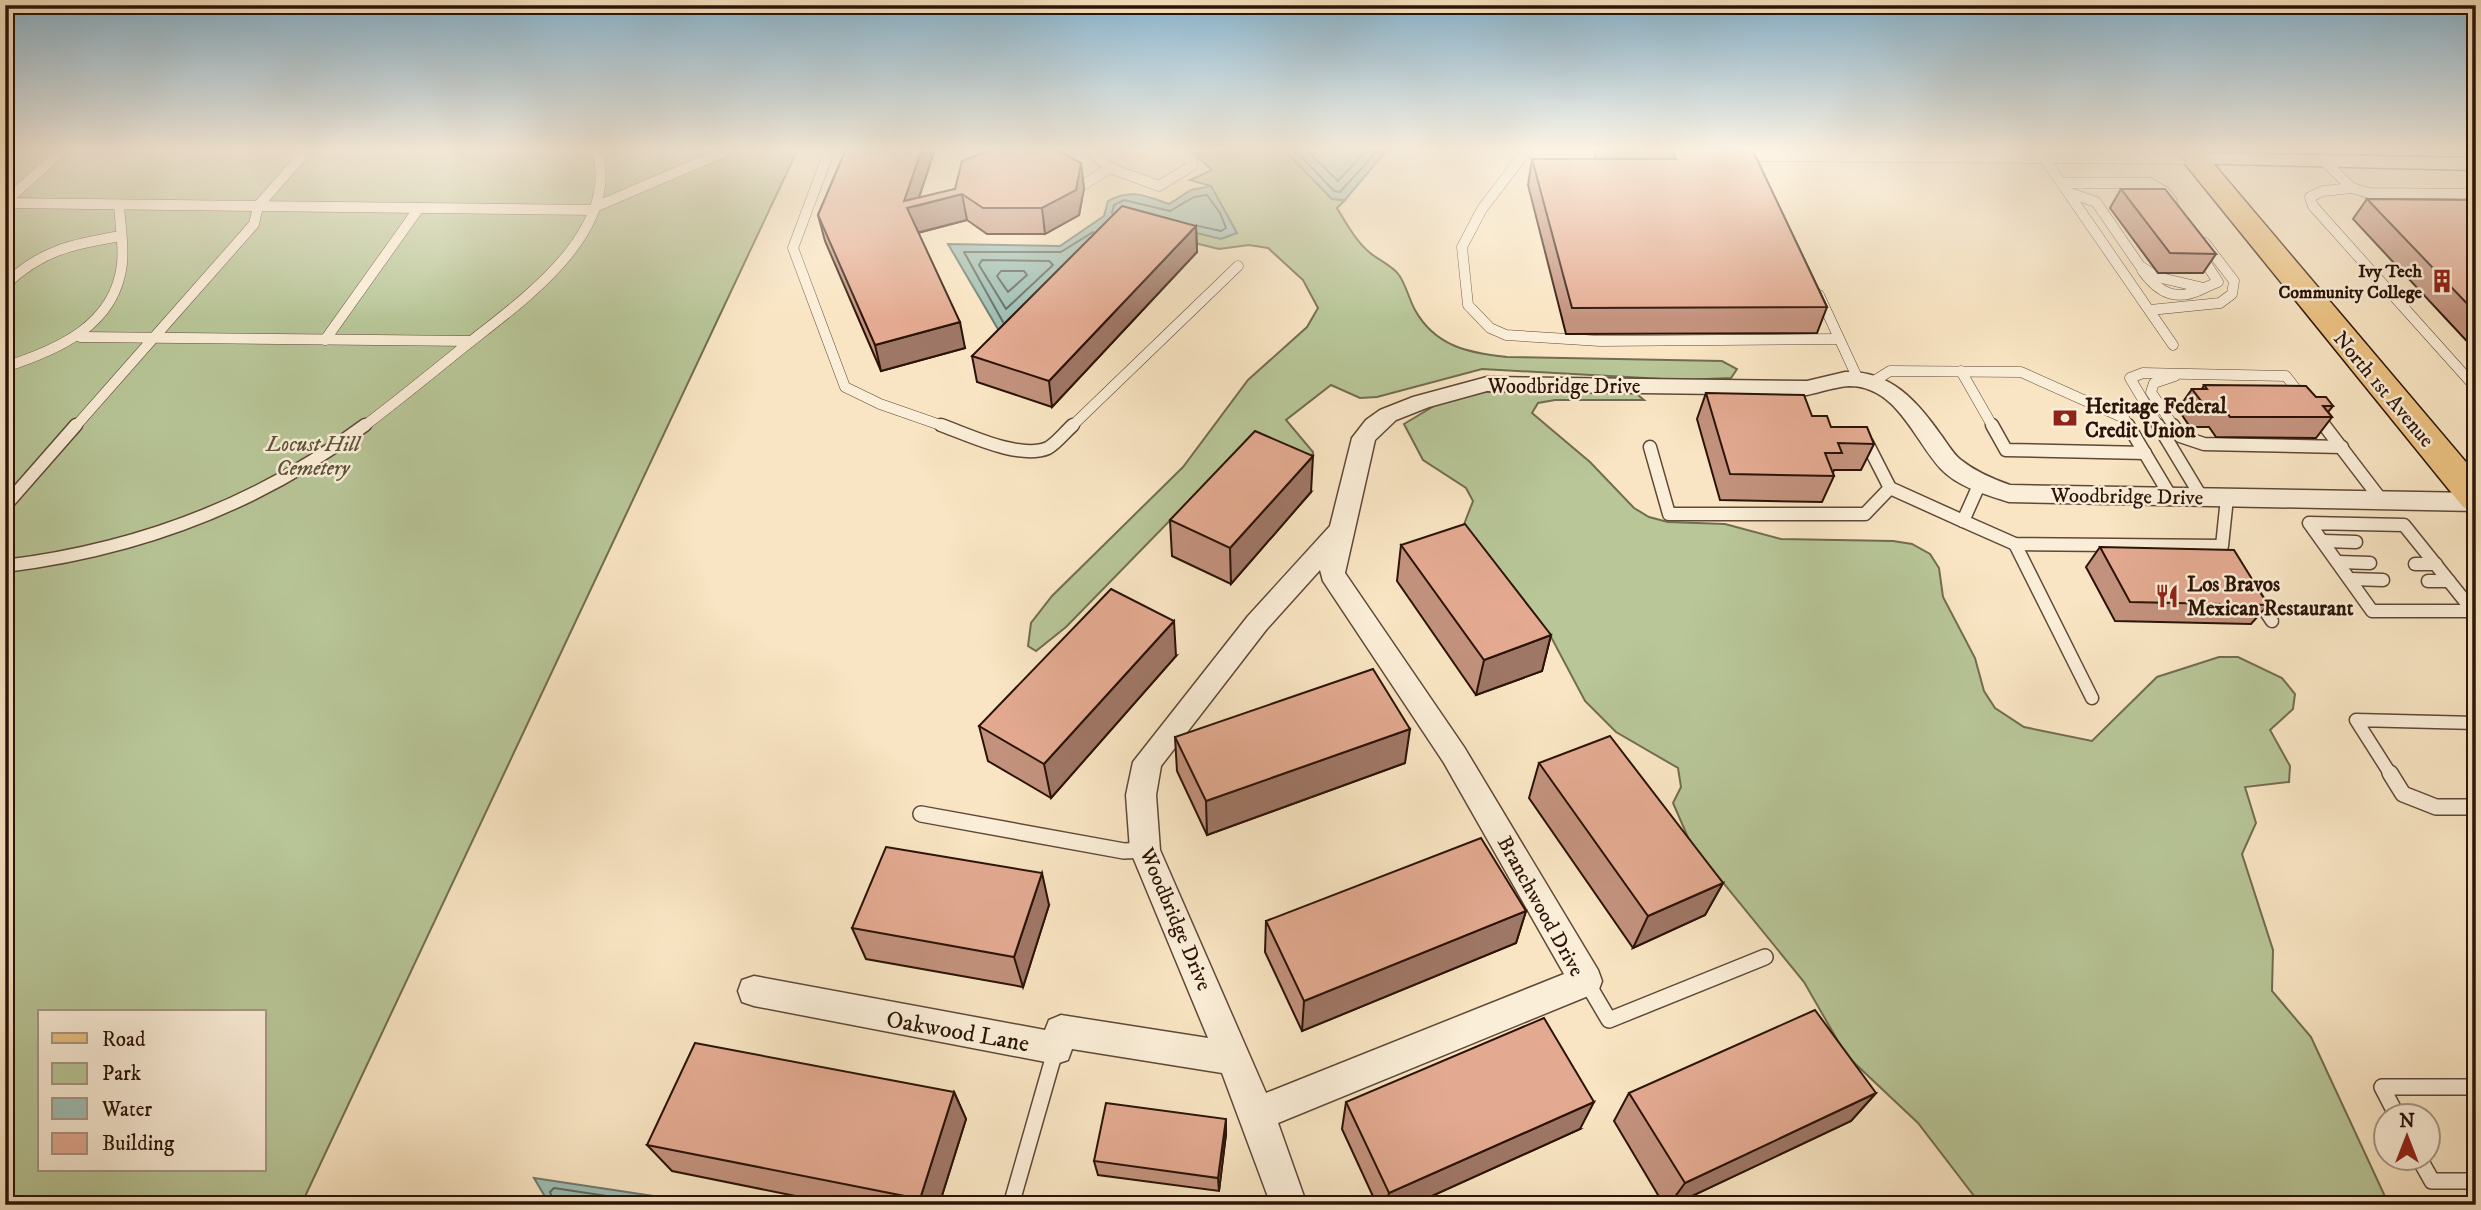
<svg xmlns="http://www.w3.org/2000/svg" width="2481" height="1210" viewBox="0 0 2481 1210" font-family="'IM FELL DW Pica',serif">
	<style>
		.green { fill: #b8c698; stroke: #726c50; stroke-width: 2; fill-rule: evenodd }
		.water { fill: #9ebfb5; stroke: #707a6f; stroke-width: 2 }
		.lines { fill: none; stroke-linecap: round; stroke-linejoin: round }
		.shore { stroke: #64695e; stroke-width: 2 }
		.service-far2-casing { stroke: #5e4836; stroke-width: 11 }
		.service-far1-casing { stroke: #5e4836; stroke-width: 15 }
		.service-casing { stroke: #5e4836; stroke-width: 18 }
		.minor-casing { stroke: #5e4836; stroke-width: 3 }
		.primary-casing { stroke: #2b1307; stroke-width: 3 }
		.service-far2 { stroke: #fbeed8; stroke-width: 10 }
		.service-far1 { stroke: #fbeed8; stroke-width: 12 }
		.service { stroke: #fbeed8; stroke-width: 15 }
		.minor { fill: #fbeed8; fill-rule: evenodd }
		.primary { fill: #ecc282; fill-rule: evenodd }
		.wall { fill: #c3927d; stroke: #2b1307; stroke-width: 2 }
		.shaded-wall { fill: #9f7766; stroke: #2b1307; stroke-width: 2 }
		.building { fill: #e3aa91; stroke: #2b1307; stroke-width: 2 }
		.labels { text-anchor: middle; stroke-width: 5; stroke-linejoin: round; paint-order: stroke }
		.far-poi-label { font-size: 18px; font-weight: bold; fill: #2b1307; stroke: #fbeed8; text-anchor: end }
		.street-label { font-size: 21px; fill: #2b1307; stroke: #fbeed8 }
		.poi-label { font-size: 21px; font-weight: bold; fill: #2b1307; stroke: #fbeed8; text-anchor: start }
		.park-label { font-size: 21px; font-style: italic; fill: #5c523a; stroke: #fbeed8 }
		.near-street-label { font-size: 24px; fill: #2b1307; stroke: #fbeed8 }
	</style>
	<rect width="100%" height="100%" fill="#f9e5c3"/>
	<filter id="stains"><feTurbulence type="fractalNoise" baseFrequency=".00286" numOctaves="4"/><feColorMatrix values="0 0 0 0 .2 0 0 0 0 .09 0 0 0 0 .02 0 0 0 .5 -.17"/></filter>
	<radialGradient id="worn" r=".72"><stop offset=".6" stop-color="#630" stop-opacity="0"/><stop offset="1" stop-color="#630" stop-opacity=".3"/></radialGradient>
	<g class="green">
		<path d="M5,149H798L301,1205H78L31,1202L5,1205ZM40,1012H264V1170H40Z"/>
		<path d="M1189,149H1287L1290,156L1332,199L1345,200L1337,208C1346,223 1356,241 1369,252C1378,260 1393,266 1399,275C1406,285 1409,299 1415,310C1435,346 1468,353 1507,357L1722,361L1737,369L1731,378L1681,380L1482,369L1377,397L1360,398L1331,385L1286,420L1313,452L1310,465L1226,463L1066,627L1036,651L1028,646L1031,623L1052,596L1183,467L1248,380L1307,327L1318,308L1303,280L1268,248L1249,245L1219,249L1126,226L1236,233L1211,186L1190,180L1212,170Z"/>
		<polygon points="1566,386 1633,391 1644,400 1555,400 1538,403 1532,413 1590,462 1634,508 1649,517 1668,522 1725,524 1781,539 1893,541 1912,544 1930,554 1939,568 1943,597 1975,658 1984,691 1995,708 2024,727 2092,741 2157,677 2219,657 2238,657 2282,678 2295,694 2293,709 2270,730 2290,766 2289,782 2245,787 2256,823 2242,854 2273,950 2272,991 2311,1037 2389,1205 1981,1205 1918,1123 1846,1055 1804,982 1690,842 1673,803 1681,787 1678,768 1616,732 1585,701 1550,635 1463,527 1473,501 1466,488 1423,460 1404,424 1454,394"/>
	</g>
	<g class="water">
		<polygon points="1287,149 1388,149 1345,200 1332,199 1290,156"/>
		<path d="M1211,186L1237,233L1221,239L1142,220L1002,336L948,244L1060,246L1104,216L1108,201C1131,188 1146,196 1169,204L1191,190Z"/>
		<polygon points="534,1178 713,1205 550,1205"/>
	</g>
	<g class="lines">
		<g class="shore">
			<polyline points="1294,149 1334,191 1340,192 1379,149"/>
			<polyline points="1305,149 1338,181 1368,149"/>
			<polyline points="1112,213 1114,205 1124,200 1170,211 1194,197 1207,195 1220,213 1226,228 1221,231 1198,226"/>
			<polygon points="982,260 1049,261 1053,265 1006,309 979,265"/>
			<polygon points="1001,271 1024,271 1027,275 1008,292 997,276"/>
			<polyline points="1003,322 964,252 1061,252 1093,232"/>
			<polyline points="555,1205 550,1192 554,1188 666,1205"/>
		</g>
		<g class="service-far2-casing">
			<g id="service-far2">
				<polyline points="830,149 793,248 845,387 880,404 946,427"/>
				<polyline points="1088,149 1110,168 1159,186 1193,165 1190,159 1171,149"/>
				<polyline points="1528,149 1482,209 1462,247 1468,305 1490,328 1506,335 1600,341 1839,339"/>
				<polyline points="2038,149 2173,345"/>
				<polyline points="1755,156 2195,159"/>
				<polyline points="2324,161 2352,188 2369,193 2476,194"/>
				<polyline points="2063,183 2150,183 2165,192 2172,201"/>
				<polyline points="1085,184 1111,167"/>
				<polyline points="2352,188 2323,191 2310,197 2313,206 2476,388"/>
				<polyline points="2070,193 2096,202 2140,266 2157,277 2204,288 2218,282 2200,254"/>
				<polyline points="5,202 64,149"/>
				<polyline points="5,203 593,210"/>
				<polyline points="595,207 731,149"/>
				<path d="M2142,270C2159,294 2177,302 2204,288"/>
				<path d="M5,285C41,250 73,244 121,236"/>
				<polyline points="1819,295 1858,379"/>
				<polyline points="2150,310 2220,303 2232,294 2234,281 2205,243"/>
				<polyline points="80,337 471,341"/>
				<polyline points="325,340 419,208"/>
				<path d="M5,367C57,350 115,326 122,264C124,245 120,224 119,205"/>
				<polyline points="1961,371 1993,427"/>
				<polyline points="1874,381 1890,371 2021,372 2124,418 2129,427"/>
				<polyline points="2316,415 2325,427"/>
				<polyline points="75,427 254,224 258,206 308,149"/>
				<path d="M363,427C396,402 428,376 460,350C517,304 622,235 597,149"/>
				<polyline points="1071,427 1238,266"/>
				<polyline points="2159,427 2130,378 2143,373 2286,376 2303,398"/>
				<polyline points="2174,427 2151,392 2154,383 2175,376"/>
			</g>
		</g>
		<g class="service-far1-casing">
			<g id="service-far1">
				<path d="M941,425C969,435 1020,460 1048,448C1057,443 1065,432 1073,425"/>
				<polyline points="1992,425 2006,450 2145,453"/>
				<polyline points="2128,425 2171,497"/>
				<polyline points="2158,425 2202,498"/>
				<polyline points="2173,425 2180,436 2204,444 2342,447"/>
				<polyline points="2324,425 2382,501"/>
				<polyline points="1862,442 1867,443 1890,488 1963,521"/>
				<polyline points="1650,447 1669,514 1865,514 1890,488"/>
				<polyline points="1980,483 1963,521 2015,544 2222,546 2227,498"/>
				<polyline points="5,506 76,425"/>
				<polygon points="2309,523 2404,525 2473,611 2372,611"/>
				<polyline points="2323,541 2356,542"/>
				<polyline points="2015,544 2092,698"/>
				<polyline points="2338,562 2370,563"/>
				<polyline points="2415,564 2436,564"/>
				<path d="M5,566C137,550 258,505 365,425"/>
				<polyline points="2350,579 2383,580"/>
				<polyline points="2428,581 2449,581"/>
				<polyline points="2255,596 2272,621"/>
				<polyline points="2473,611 2476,611"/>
				<polyline points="2391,775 2356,720 2476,723"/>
			</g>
		</g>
		<g class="service-casing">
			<g id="service">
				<polyline points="2390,773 2403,794 2436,807 2476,807"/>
				<polyline points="921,814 1124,851 1145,850"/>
				<polyline points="1586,981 1609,1020 1765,957"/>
				<polyline points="2397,1116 2382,1087 2476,1087"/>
				<polyline points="2419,1158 2432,1181 2476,1181"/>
				<polyline points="1011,1205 1056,1048"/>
			</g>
		</g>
		<g class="minor-casing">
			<g id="minor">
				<polygon points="2195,153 2476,158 2476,170 2188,163 2186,159 2188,155"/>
				<path d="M1845,372C1890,370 1917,401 1941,435C1947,443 1953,454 1961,460C1976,472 1993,479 2010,485L2476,493V511L2009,502C1987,495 1958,487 1941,469C1914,440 1897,386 1849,386C1835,387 1821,392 1807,395L1487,391L1429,407L1396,420L1375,440L1345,573L1464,747L1598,970L1602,981L1598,992L1278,1123L1307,1205H1271L1222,1073L1072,1049L1068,1060L1056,1064L754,1006L742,1002L738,991L742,980L754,976L1045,1030L1049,1020L1061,1015L1208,1038L1130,850L1126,795L1133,762L1248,616L1330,526L1352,438L1366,420L1380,410L1413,397L1487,377L1807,381ZM1320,570L1323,581L1444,763L1564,974L1266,1093L1160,850L1156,795L1161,766L1266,630Z"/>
			</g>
		</g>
		<g class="primary-casing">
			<polygon id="primary" points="2173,149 2201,149 2476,474 2476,511 2463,507"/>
		</g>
		<use href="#service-far2" class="service-far2"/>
		<use href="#service-far1" class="service-far1"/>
		<use href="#service" class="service"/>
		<use href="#minor" class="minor"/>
		<use href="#primary" class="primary"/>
	</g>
	<g class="wall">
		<polygon points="846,149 935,149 919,198 955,189 1084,188 1079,215 1045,234 987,234 967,220 918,233 965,348 881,371 825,241 818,215"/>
		<polygon points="1593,149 1752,149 1827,307 1817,333 1566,334 1528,185 1532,159 1596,159"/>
		<polygon points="2121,189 2216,254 2203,273 2158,273 2110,208"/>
		<polygon points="2367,199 2476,200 2476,351 2353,219"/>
		<polygon points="1196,226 1197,252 1052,407 977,382 972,356"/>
		<polygon points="2204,385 2316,397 2333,406 2328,412 2332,417 2316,438 2216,437 2209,427 2190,427 2178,409 2192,389 2202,389"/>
		<polygon points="1706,393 1812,416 1831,427 1874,444 1861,470 1834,470 1833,473 1834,476 1822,502 1720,500 1697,419"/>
		<polygon points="1311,492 1231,584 1172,556 1170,520"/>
		<polygon points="1401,545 1551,635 1542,671 1476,695 1397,581"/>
		<polygon points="2100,547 2268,605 2251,624 2115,621 2086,567"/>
		<polygon points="1176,656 1051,798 988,761 979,726"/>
		<polygon points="1175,737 1405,763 1207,835 1177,771"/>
		<polygon points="1539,763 1723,883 1705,915 1633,948 1529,798"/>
		<polygon points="1049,905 1023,987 866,959 852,928"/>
		<polygon points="1526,911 1516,943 1302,1031 1265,952 1266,921"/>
		<polygon points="954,1092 966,1119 939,1205 840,1205 672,1171 647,1145"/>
		<polygon points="1629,1093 1876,1093 1851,1121 1673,1205 1664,1205 1614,1121"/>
		<polygon points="1346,1102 1580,1129 1412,1205 1377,1205 1342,1129"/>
		<polygon points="1226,1134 1219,1191 1098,1175 1094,1161"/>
	</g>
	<g class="shaded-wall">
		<polygon points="922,149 935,149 916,206 962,194 967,220 912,234 904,201"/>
		<polygon points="1081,163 1084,188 1079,215 1045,234 1042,208"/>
		<polygon points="1196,226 1197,252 1052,407 1049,381"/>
		<polygon points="960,322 965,348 881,371 875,345"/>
		<polygon points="1313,456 1311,492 1231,584 1230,548"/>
		<polygon points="1174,621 1176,656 1051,798 1044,764"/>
		<polygon points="1551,635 1542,671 1476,695 1484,660"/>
		<polygon points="1410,729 1405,763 1207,835 1206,801"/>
		<polygon points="1042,873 1049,905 1023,987 1014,957"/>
		<polygon points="1723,883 1705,915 1633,948 1648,916"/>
		<polygon points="1526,911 1516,943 1302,1031 1304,1001"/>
		<polygon points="954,1092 966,1119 939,1205 923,1205 920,1199"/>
		<polygon points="1876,1093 1851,1121 1673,1205 1669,1205 1685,1183"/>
		<polygon points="1594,1102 1580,1129 1412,1205 1386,1205 1389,1193"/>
		<polygon points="1226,1119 1226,1134 1219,1191 1218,1178"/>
	</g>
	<g class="building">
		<polygon points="846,149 922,149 904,201 955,189 962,161 992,149 1055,149 1081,163 1076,190 1042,208 983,208 962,194 907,208 960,322 875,345 818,215"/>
		<polygon points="1671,149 1752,149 1827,307 1572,308 1532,159 1676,159"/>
		<polygon points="2121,189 2165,189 2216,254 2170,253"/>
		<polygon points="2367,199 2476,200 2476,313"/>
		<polygon points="1122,206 1196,226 1049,381 972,356"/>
		<polygon points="2204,385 2306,386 2316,397 2326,397 2333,406 2323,406 2332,417 2230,417 2223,406 2205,406 2192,389 2207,389"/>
		<polygon points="1706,393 1804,395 1812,416 1827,416 1831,427 1867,427 1874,444 1838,443 1842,453 1825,453 1834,476 1730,474"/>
		<polygon points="1255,431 1313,456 1230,548 1170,520"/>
		<polygon points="1465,524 1551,635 1484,660 1401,545"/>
		<polygon points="2100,547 2234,550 2268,605 2130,602"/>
		<polygon points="1111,589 1174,621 1044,764 979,726"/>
		<polygon points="1373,669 1410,729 1206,801 1175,737"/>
		<polygon points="1610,736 1723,883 1648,916 1539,763"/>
		<polygon points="1481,838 1526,911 1304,1001 1266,921"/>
		<polygon points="886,847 1042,873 1014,957 852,928"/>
		<polygon points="1815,1010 1876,1093 1685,1183 1629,1093"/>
		<polygon points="1544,1018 1594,1102 1389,1193 1346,1102"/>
		<polygon points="695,1043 954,1092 920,1199 647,1145"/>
		<polygon points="1106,1103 1226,1119 1218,1178 1094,1161"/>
	</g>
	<linearGradient id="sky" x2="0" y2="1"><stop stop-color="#8ab8d4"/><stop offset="0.47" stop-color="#fcf3e4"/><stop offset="1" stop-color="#fcf3e4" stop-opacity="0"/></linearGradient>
	<rect width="2481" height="318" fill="url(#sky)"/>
	<defs>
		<g id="building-bare" transform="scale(1.89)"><path d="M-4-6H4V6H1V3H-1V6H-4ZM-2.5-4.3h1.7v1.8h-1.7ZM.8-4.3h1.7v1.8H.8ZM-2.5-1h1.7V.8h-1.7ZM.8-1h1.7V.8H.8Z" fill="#8f2418" stroke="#fbeed8" stroke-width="2.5" paint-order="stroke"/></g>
		<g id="bank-bare" transform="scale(1.89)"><path d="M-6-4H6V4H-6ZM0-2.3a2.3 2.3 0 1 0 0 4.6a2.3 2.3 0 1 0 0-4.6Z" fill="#8f2418" stroke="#fbeed8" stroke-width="2.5" paint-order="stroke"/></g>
		<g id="restaurant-bare" transform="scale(1.89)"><path d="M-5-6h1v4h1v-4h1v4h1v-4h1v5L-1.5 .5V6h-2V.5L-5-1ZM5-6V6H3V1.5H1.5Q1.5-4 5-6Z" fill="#8f2418" stroke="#fbeed8" stroke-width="2.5" paint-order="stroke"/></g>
	</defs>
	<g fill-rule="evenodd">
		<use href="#building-bare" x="2442" y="281"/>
		<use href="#bank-bare" x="2065" y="418"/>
		<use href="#restaurant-bare" x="2167" y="596"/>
	</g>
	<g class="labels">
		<g class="far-poi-label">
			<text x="2422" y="277">Ivy Tech<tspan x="2422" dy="21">Community College</tspan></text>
		</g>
		<g class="street-label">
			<text x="1564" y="393">Woodbridge Drive</text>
			<text transform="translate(2384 389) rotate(50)" y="7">North 1st Avenue</text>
			<text transform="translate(2127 496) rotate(1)" y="7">Woodbridge Drive</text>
			<text transform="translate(1541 906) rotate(61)" y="7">Branchwood Drive</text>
			<text transform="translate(1176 919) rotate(67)" y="7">Woodbridge Drive</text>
		</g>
		<g class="poi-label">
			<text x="2085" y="413">Heritage Federal<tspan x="2085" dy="24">Credit Union</tspan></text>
			<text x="2187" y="591">Los Bravos<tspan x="2187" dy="24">Mexican Restaurant</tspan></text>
		</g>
		<g class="park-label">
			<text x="313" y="451">Locust Hill<tspan x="313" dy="24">Cemetery</tspan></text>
		</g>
		<g class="near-street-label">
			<text transform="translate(958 1031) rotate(10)" y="8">Oakwood Lane</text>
		</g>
	</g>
	<rect width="2481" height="1210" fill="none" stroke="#f9e5c3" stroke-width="28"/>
	<rect x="7" y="7" width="2467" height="1196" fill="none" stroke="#2b1307" stroke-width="3.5"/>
	<rect x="14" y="14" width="2453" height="1182" fill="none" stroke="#2b1307" stroke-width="2"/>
	<rect x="38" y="1010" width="228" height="161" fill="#fbeed8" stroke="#a89684" stroke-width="2"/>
	<rect x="52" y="1033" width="35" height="10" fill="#ecc282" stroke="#a89684" stroke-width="2"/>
	<text x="102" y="1046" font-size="21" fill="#2b1307">Road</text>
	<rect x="52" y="1063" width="35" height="21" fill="#b8c698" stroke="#a89684" stroke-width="2"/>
	<text x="102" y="1080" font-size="21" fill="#2b1307">Park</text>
	<rect x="52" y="1098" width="35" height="21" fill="#9ebfb5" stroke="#a89684" stroke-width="2"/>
	<text x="102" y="1116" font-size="21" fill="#2b1307">Water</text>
	<rect x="52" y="1133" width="35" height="21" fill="#e3aa91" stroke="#a89684" stroke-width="2"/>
	<text x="102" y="1150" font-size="21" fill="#2b1307">Building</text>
	<g transform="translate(2407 1137)"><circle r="33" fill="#fbeed8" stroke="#a89684" stroke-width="2"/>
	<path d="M0-5L12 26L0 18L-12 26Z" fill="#8f2418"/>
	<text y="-10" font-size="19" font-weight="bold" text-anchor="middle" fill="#2b1307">N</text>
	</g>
	<rect width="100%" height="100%" filter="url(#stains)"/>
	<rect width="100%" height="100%" fill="url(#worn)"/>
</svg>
